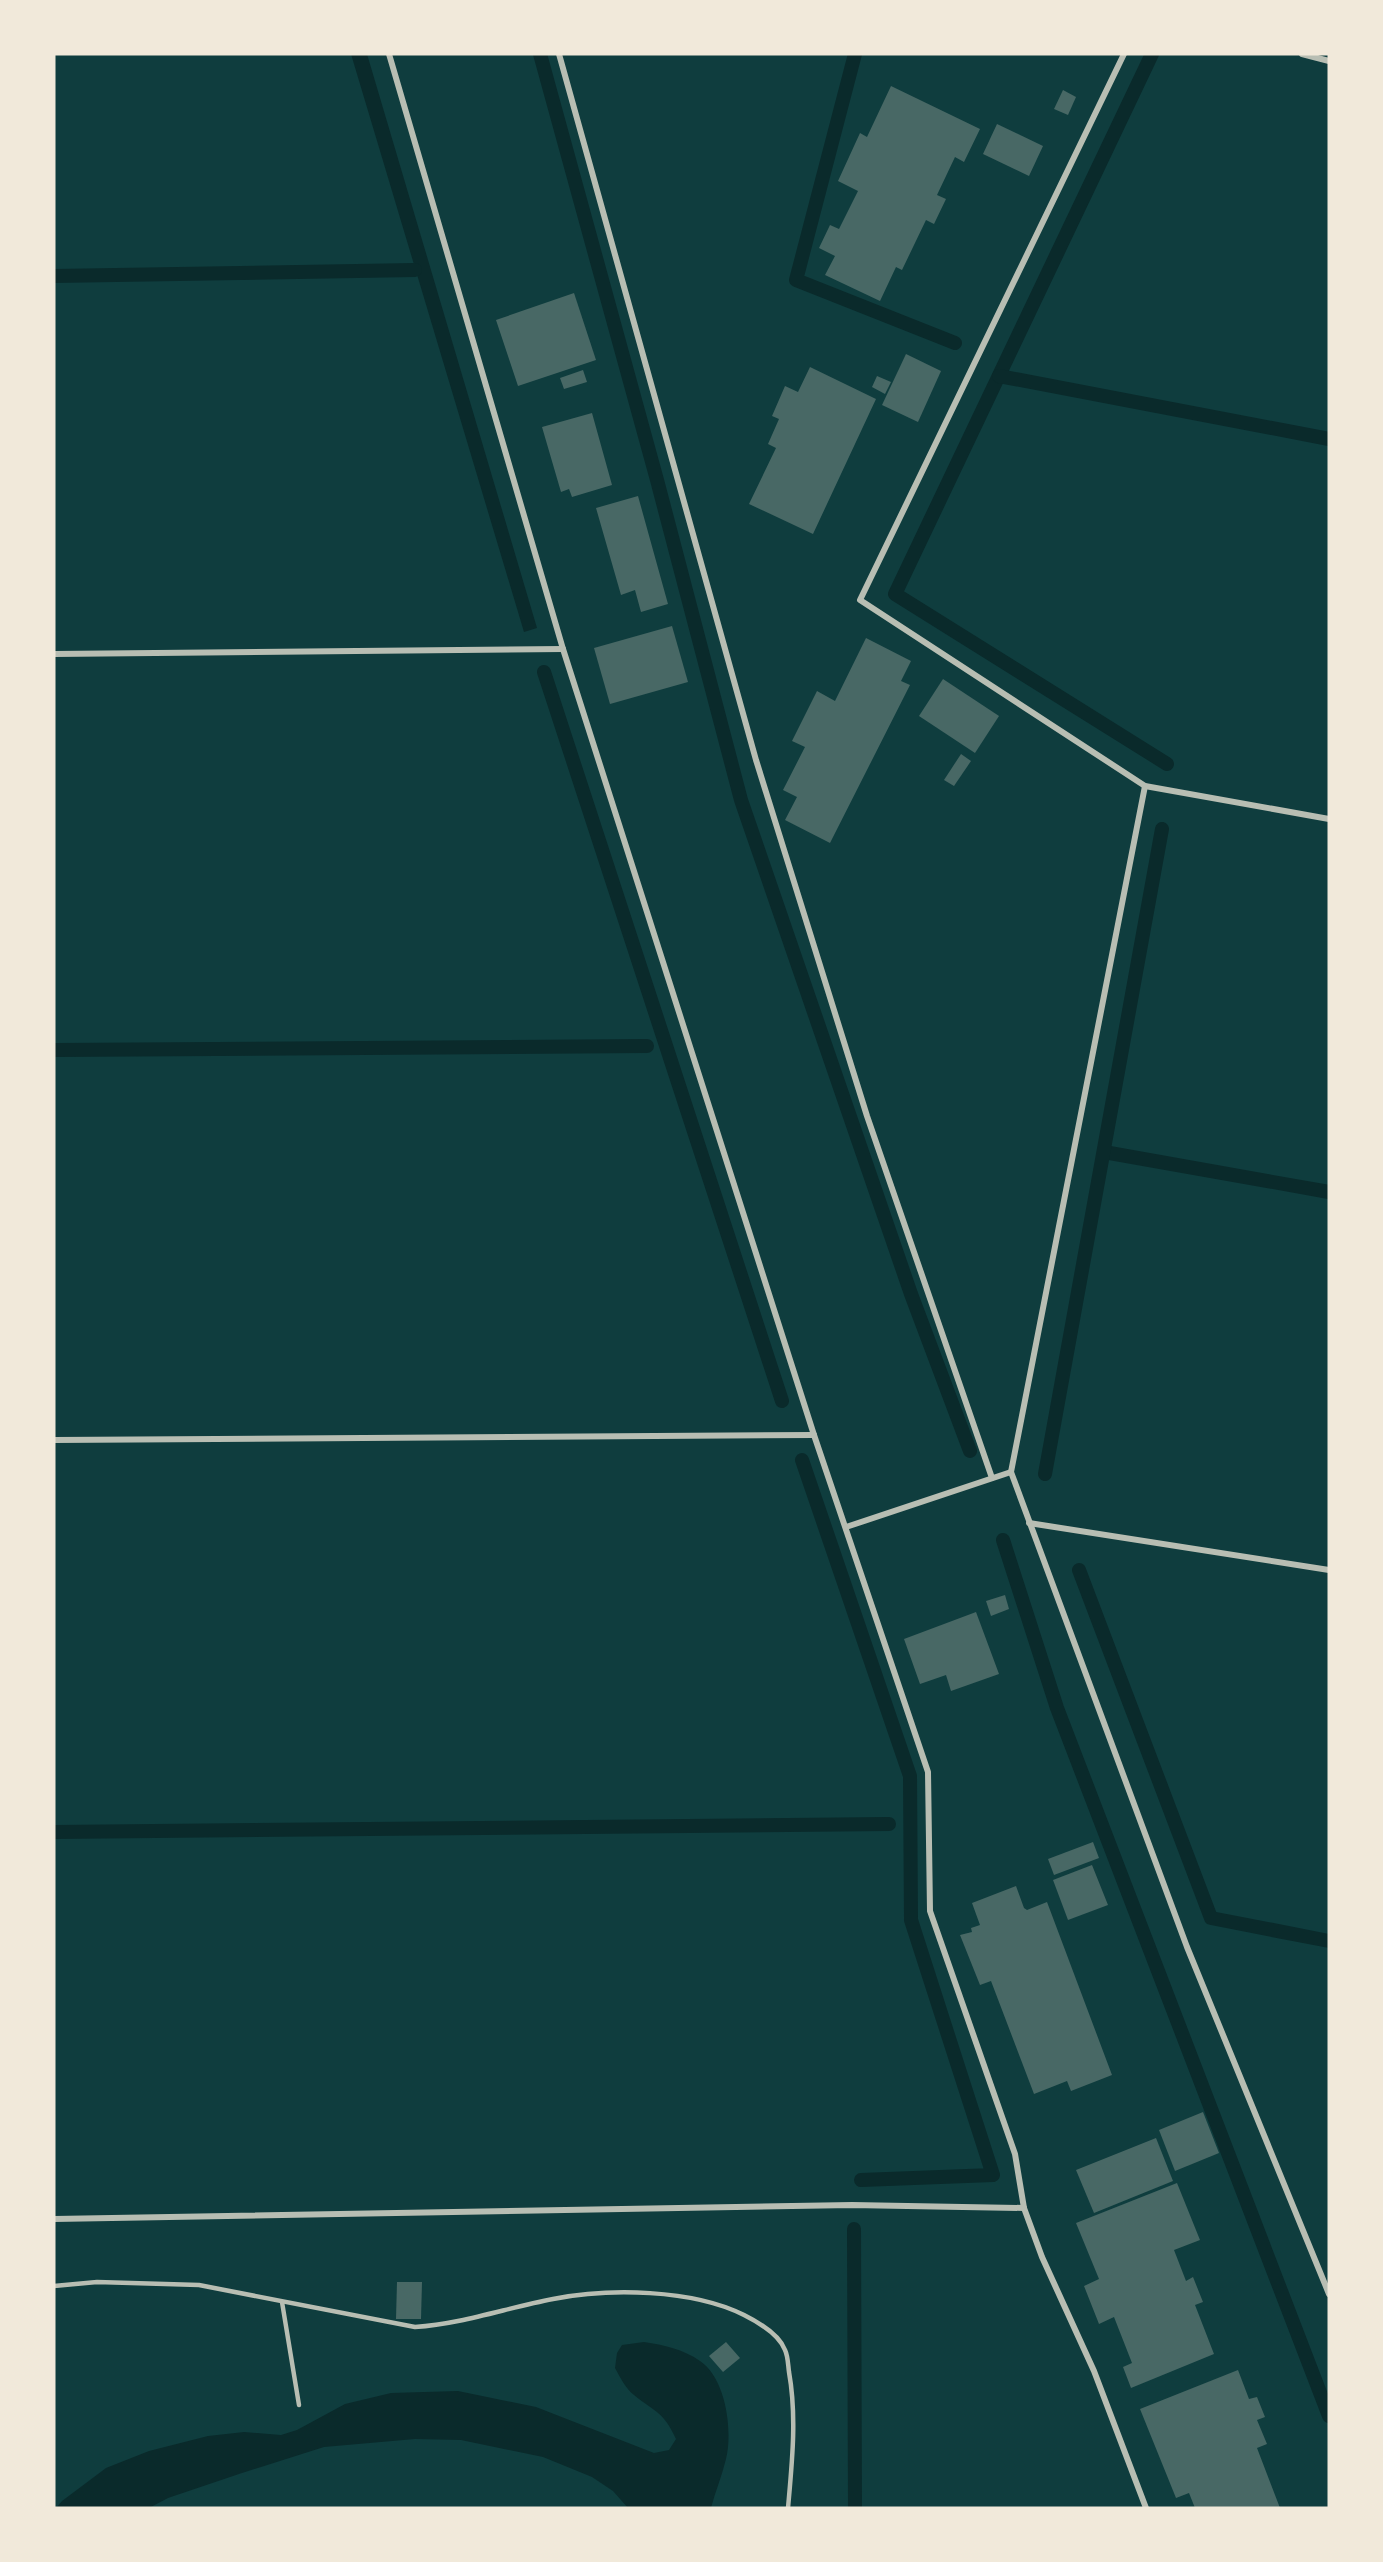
<svg xmlns="http://www.w3.org/2000/svg" width="1383" height="2562" viewBox="0 0 1383 2562" font-family="'Noto Serif',serif">
	<style>
		.water { fill: #0a2a2b }
		.lines { fill: none; stroke-linecap: round; stroke-linejoin: round }
		.stream { stroke: #0a2a2b; stroke-width: 14 }
		.building { fill: #486865 }
		.service { stroke: #b8beb3; stroke-width: 4.5 }
		.minor { stroke: #b8beb3; stroke-width: 6 }
	</style>
	<rect width="100%" height="100%" fill="#0f3d3e"/>
	<g class="water">
		<polygon points="351,54 367,54 537,628 524,632"/>
		<path d="M644,2342C664,2345 683,2349 700,2361C726,2378 733,2431 726,2459C722,2476 715,2492 711,2508H628L613,2491L592,2477L543,2457L461,2440L415,2439L324,2447L239,2474L168,2498L149,2508H56L62,2501L106,2468L149,2451L208,2436L244,2432L281,2435L297,2430L345,2404L391,2393L458,2391L536,2407L654,2453L669,2450L676,2439C663,2411 656,2413 634,2395C626,2389 620,2377 615,2368L617,2353L622,2345Z"/>
	</g>
	<g class="lines">
		<g class="stream">
			<polyline points="540,54 657,480 741,800 911,1294 970,1451"/>
			<polyline points="855,54 796,280 955,343"/>
			<polyline points="1152,54 895,594 1167,764"/>
			<polyline points="54,276 415,270"/>
			<polyline points="999,376 1329,439"/>
			<polyline points="544,672 782,1401"/>
			<polyline points="54,1050 647,1046"/>
			<polyline points="1104,1152 1329,1192"/>
			<polyline points="802,1460 910,1776 911,1920 993,2175 861,2180"/>
			<polyline points="1045,1474 1162,829"/>
			<polyline points="1003,1540 1057,1708 1329,2416"/>
			<polyline points="1079,1570 1211,1918 1329,1941"/>
			<polyline points="54,1832 889,1824"/>
			<polyline points="854,2229 855,2508"/>
		</g>
	</g>
	<g class="building">
		<polygon points="891,86 980,129 964,162 955,157 937,195 946,199 934,224 926,220 902,270 896,267 880,301 825,275 835,256 819,248 830,225 839,229 858,191 838,181 860,133 867,137"/>
		<polygon points="1063,90 1076,97 1068,115 1054,109"/>
		<polygon points="997,124 1043,146 1029,176 983,154"/>
		<polygon points="574,293 596,360 518,386 496,320"/>
		<polygon points="906,354 941,371 918,422 882,405"/>
		<polygon points="810,367 876,399 813,534 749,504 776,448 768,444 779,419 772,416 785,386 798,392"/>
		<polygon points="583,370 587,382 564,389 560,378"/>
		<polygon points="877,376 891,382 885,394 872,387"/>
		<polygon points="592,413 612,485 572,497 569,489 561,492 542,427"/>
		<polygon points="638,496 668,604 641,612 635,590 621,595 596,508"/>
		<polygon points="672,626 688,682 610,704 594,648"/>
		<polygon points="866,638 911,661 901,681 910,685 830,843 785,820 797,797 783,790 805,747 792,741 817,691 835,701"/>
		<polygon points="943,679 999,716 975,753 919,716"/>
		<polygon points="961,754 971,761 954,786 944,780"/>
		<polygon points="1005,1595 1009,1609 991,1616 986,1601"/>
		<polygon points="976,1612 999,1674 951,1691 946,1675 920,1684 904,1639"/>
		<polygon points="1093,1842 1099,1858 1054,1875 1048,1859"/>
		<polygon points="1092,1865 1108,1905 1068,1920 1053,1880"/>
		<polygon points="1016,1886 1024,1908 1027,1910 1047,1902 1112,2075 1071,2091 1067,2081 1034,2094 991,1981 980,1985 960,1935 972,1932 971,1928 980,1925 972,1903"/>
		<polygon points="1203,2112 1219,2153 1175,2171 1159,2130"/>
		<polygon points="1156,2138 1173,2181 1094,2213 1076,2170"/>
		<polygon points="1177,2183 1200,2240 1174,2250 1186,2281 1193,2277 1203,2302 1195,2305 1214,2354 1131,2388 1123,2367 1132,2363 1114,2317 1099,2324 1084,2286 1099,2279 1076,2223"/>
		<polygon points="397,2282 422,2282 421,2319 396,2319"/>
		<polygon points="726,2342 740,2358 723,2372 709,2356"/>
		<polygon points="1238,2370 1249,2399 1257,2397 1265,2417 1257,2420 1267,2444 1257,2448 1280,2508 1195,2508 1189,2493 1176,2498 1140,2409"/>
	</g>
	<g class="lines">
		<g class="service">
			<path d="M54,2286L97,2282L199,2285L415,2327C462,2324 506,2308 553,2299C609,2288 692,2289 744,2315C758,2322 779,2334 785,2350C788,2356 788,2365 789,2372C797,2417 792,2463 788,2508"/>
			<polyline points="282,2302 299,2405"/>
		</g>
		<g class="minor">
			<polyline points="389,54 563,649 814,1435 928,1772 930,1911 1015,2154 1024,2208 1042,2257 1094,2371 1146,2508"/>
			<polyline points="559,54 756,760 867,1116 992,1478"/>
			<polyline points="1124,54 860,600 1145,786 1329,819"/>
			<polyline points="1302,54 1329,61"/>
			<polyline points="54,654 563,649"/>
			<polyline points="1145,786 1011,1472 1187,1947 1329,2294"/>
			<polyline points="54,1440 814,1435"/>
			<polyline points="1029,1523 1329,1570"/>
			<polyline points="846,1527 1011,1472"/>
			<polyline points="54,2219 852,2205 1024,2208"/>
		</g>
	</g>
	<rect width="1383" height="2562" fill="none" stroke="#f1e9da" stroke-width="111"/>
</svg>
